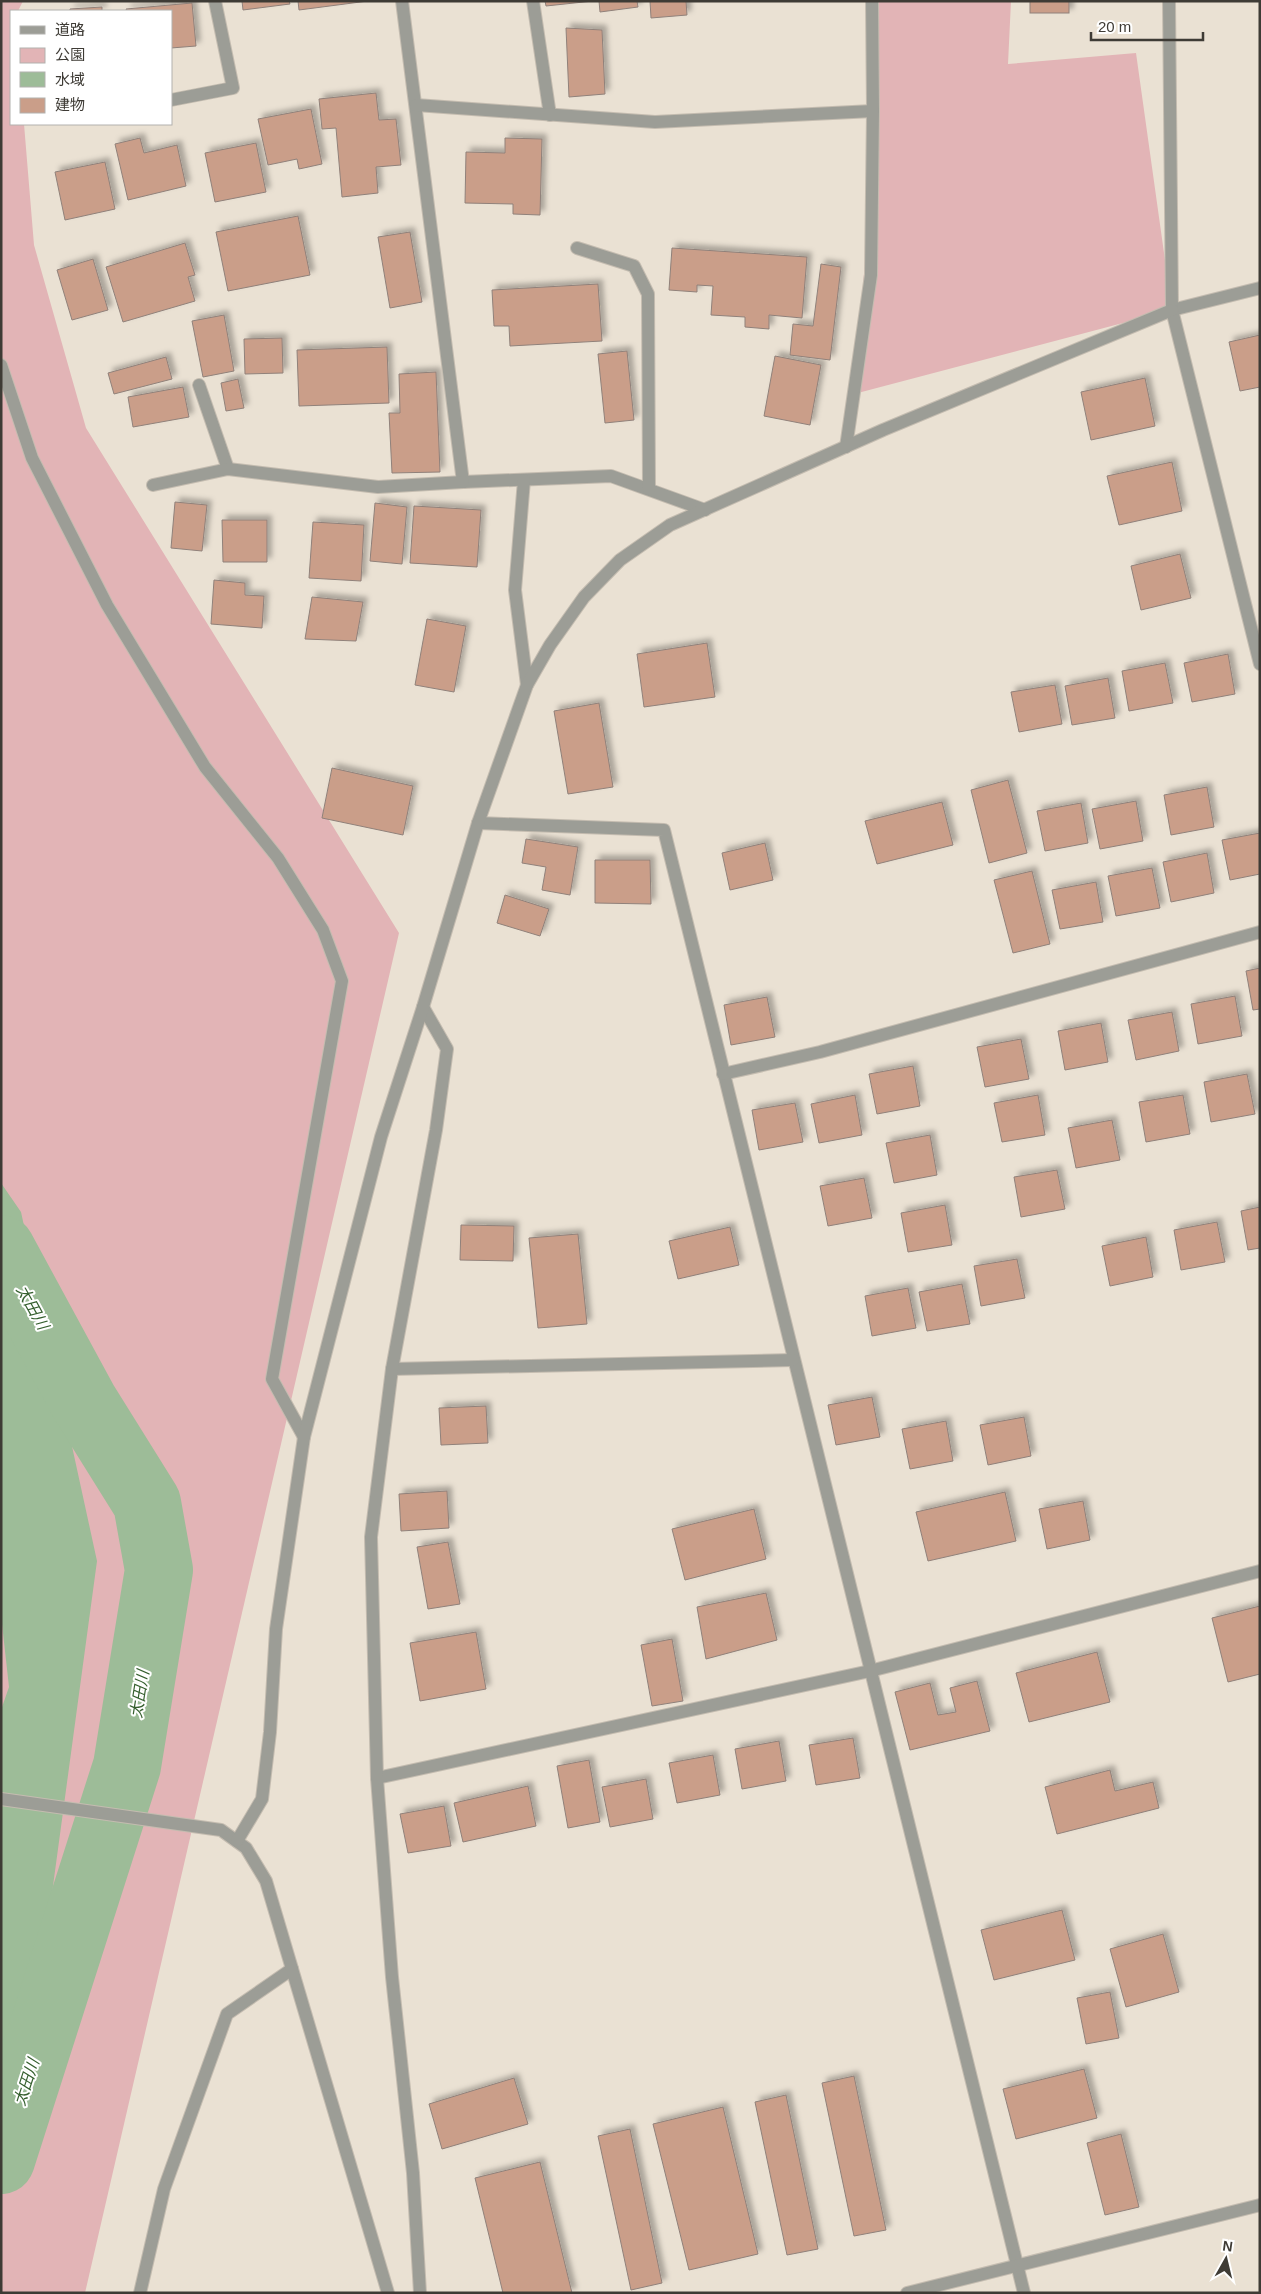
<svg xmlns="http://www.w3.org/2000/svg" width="1261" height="2294" viewBox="0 0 1261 2294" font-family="Arial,'Noto Sans JP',sans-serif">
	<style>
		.green { fill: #e2b4b6 }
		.water { fill: #9dbc98 }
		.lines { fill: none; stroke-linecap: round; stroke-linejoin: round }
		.river { stroke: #9dbc98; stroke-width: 68 }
		.building { fill: #ca9e89; stroke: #90817a; filter: url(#shadow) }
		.minor-casing { stroke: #c4bcb0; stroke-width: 14 }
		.tertiary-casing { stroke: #c4bcb0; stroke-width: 14 }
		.minor { stroke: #9c9d96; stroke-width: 12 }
		.tertiary { stroke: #9c9d96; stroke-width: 12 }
		.labels { text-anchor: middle; stroke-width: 4; stroke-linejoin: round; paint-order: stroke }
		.water-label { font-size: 16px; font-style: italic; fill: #355f2e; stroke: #fff }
	</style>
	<defs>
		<filter id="shadow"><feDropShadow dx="4.5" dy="-4.5" stdDeviation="2.5" flood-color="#0004"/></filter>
	</defs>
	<rect width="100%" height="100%" fill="#eae1d3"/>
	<g class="green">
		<polygon points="1,1 23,1 18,11 11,11 11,124 24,124 34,245 86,428 399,933 85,2293 1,2293"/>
		<polygon points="871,1 1011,1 1008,64 1136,53 1172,310 854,394 873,165"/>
	</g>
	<polygon class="water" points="1,1183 21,1212 97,1561 45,1945 1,2129 1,1710 9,1687 1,1615"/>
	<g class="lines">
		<polyline class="river" points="1,1249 84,1402 147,1503 159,1570 127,1766 1,2160"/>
	</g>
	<g class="building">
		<polygon points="242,1 289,1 290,4 243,10"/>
		<polygon points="298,1 368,1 299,10"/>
		<polygon points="545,1 593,1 546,6"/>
		<polygon points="599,1 637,1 638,7 600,12"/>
		<polygon points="650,1 686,1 687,15 651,18"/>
		<rect x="1030" y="1" width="39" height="12"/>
		<polygon points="192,3 196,46 171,48 171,11 127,11 126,9"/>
		<polygon points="102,7 102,11 70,11 70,9"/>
		<polygon points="566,28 602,30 605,94 569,97"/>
		<polygon points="376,93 379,120 396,119 401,165 376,167 378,193 342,197 336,128 322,129 319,99"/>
		<polygon points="311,109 322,164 299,169 297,159 268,165 258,119"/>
		<polygon points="140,138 144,153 177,145 186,186 128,200 115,144"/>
		<polygon points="505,138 542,139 540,215 513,214 513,204 465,203 466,152 505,153"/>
		<polygon points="256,143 266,192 215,202 205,153"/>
		<polygon points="105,162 115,209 65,220 55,172"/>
		<polygon points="298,216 310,275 228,291 216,232"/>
		<polygon points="410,232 422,302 390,308 378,237"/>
		<polygon points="185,243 195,275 188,277 195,301 123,322 106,267"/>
		<polygon points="672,248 807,257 802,318 769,315 769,329 745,327 745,317 711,315 713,286 697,285 697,292 669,290"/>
		<polygon points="93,259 108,310 72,320 57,270"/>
		<polygon points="821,264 841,267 830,360 790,355 793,324 813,326"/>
		<polygon points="598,284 602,341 510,346 509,326 494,326 492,290"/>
		<polygon points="224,315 234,371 203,377 192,321"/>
		<polygon points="1260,335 1260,387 1240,391 1229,342"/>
		<polygon points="282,338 283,373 245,374 244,339"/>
		<polygon points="387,347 389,403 299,406 297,350"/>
		<polygon points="627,351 634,420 605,423 598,354"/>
		<polygon points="775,356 821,365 810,425 764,416"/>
		<polygon points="166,357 172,379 114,394 108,373"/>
		<polygon points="436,372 440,472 392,473 389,413 400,413 399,374"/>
		<polygon points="1145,378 1155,426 1091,440 1081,392"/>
		<polygon points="238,379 244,408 226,411 221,383"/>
		<polygon points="183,387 189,417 133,427 128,397"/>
		<polygon points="1172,462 1182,511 1119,525 1107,476"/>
		<polygon points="175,502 207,505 202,551 171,548"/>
		<polygon points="375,503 407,507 402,564 370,561"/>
		<polygon points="414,506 481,510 477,567 410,563"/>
		<polygon points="222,520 267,520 267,562 223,562"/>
		<polygon points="313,522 364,525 361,581 309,578"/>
		<polygon points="1180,554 1191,598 1141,610 1131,566"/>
		<polygon points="214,580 245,583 245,595 264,596 262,628 211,624"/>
		<polygon points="312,597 363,602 356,641 305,639"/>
		<polygon points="427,619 466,626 454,692 415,685"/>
		<polygon points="707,643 715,697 644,707 637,654"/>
		<polygon points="1228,654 1235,694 1192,702 1184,663"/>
		<polygon points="1165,663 1173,703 1129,711 1122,671"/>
		<polygon points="1108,678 1115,718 1072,725 1065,686"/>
		<polygon points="1055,685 1062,724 1019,732 1011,692"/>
		<polygon points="599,703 613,787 568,794 554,711"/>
		<polygon points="332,768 413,786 403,835 322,818"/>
		<polygon points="1008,780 1027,853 989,863 971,790"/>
		<polygon points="1207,787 1214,827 1171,835 1164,795"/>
		<polygon points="1136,801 1143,841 1100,849 1092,809"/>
		<polygon points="942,802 953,845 877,864 865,821"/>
		<polygon points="1081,803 1088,843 1045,851 1037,811"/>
		<polygon points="1260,833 1260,874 1230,880 1222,840"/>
		<polygon points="526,839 578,847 570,895 542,890 546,867 522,863"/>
		<polygon points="765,843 773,880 730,890 722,853"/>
		<polygon points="1207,853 1214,893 1171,902 1163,862"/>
		<polygon points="595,860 650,860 651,904 595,903"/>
		<polygon points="1152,868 1160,908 1116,916 1108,876"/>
		<polygon points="1032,871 1050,944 1013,953 994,880"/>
		<polygon points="1096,882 1103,922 1060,929 1052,890"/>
		<polygon points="505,895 549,909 540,936 497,923"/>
		<polygon points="1260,968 1260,1009 1253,1010 1246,971"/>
		<polygon points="1235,996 1242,1036 1198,1044 1191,1004"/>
		<polygon points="767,997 775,1037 731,1045 724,1005"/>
		<polygon points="1172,1012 1179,1051 1136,1060 1128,1020"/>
		<polygon points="1101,1023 1108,1062 1065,1070 1058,1031"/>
		<polygon points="1021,1039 1029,1079 985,1087 977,1047"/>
		<polygon points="913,1066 920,1106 877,1114 869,1074"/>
		<polygon points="1247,1074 1255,1114 1211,1122 1204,1082"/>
		<polygon points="855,1095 862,1135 819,1143 811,1104"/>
		<polygon points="1038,1095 1045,1135 1002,1142 994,1103"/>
		<polygon points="1183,1095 1190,1134 1146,1142 1139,1102"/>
		<polygon points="795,1103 803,1142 759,1150 752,1110"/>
		<polygon points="1112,1120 1120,1160 1076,1168 1068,1128"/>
		<polygon points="930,1135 937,1175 894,1183 886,1143"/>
		<polygon points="1057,1170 1065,1209 1021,1217 1014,1177"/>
		<polygon points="864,1178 872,1218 828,1226 820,1186"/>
		<polygon points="945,1205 952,1245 908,1252 901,1213"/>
		<polygon points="1260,1207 1260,1248 1248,1250 1241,1211"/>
		<polygon points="1217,1222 1225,1262 1181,1270 1174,1230"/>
		<polygon points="461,1225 514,1226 513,1261 460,1260"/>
		<polygon points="730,1227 739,1265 678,1279 669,1241"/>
		<polygon points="578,1234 587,1324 538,1328 529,1238"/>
		<polygon points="1146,1237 1153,1277 1110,1286 1102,1246"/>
		<polygon points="1017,1259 1025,1298 981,1306 974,1266"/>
		<polygon points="962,1284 970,1324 927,1331 919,1292"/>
		<polygon points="908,1288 916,1328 872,1336 865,1296"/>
		<polygon points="872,1397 880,1437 836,1445 828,1405"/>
		<polygon points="486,1406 488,1443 441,1445 439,1408"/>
		<polygon points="1024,1417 1031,1456 988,1465 980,1425"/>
		<polygon points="946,1421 953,1461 910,1469 902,1429"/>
		<polygon points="447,1491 449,1528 401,1531 399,1494"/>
		<polygon points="1005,1492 1016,1541 928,1561 916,1512"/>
		<polygon points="1083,1501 1090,1540 1047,1549 1039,1509"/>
		<polygon points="754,1509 766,1559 685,1580 672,1529"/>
		<polygon points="448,1542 460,1604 428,1609 417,1547"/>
		<polygon points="766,1593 777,1640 706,1659 697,1607"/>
		<polygon points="1260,1606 1260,1674 1228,1682 1212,1618"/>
		<polygon points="476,1632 486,1689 420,1701 410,1643"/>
		<polygon points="672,1639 683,1701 652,1706 641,1645"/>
		<polygon points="1097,1652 1110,1702 1029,1722 1016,1673"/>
		<polygon points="977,1681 990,1731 910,1750 895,1692 930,1683 938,1715 956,1712 950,1688"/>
		<polygon points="853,1738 860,1778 816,1785 809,1745"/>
		<polygon points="779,1741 786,1781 742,1789 735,1749"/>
		<polygon points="713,1755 720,1795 677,1803 669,1763"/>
		<polygon points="589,1760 600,1822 568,1828 557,1766"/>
		<polygon points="1110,1770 1115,1791 1153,1782 1159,1808 1057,1834 1045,1787"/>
		<polygon points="646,1779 653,1819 610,1827 602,1787"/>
		<polygon points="528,1786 536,1826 463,1842 454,1803"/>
		<polygon points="444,1806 451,1846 408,1853 400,1814"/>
		<polygon points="1062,1910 1075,1960 994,1980 981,1930"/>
		<polygon points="1163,1934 1179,1992 1126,2007 1110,1949"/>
		<polygon points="1110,1992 1119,2038 1086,2044 1077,1998"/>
		<polygon points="1084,2069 1097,2118 1016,2139 1003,2089"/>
		<polygon points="854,2076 886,2230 854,2236 822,2083"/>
		<polygon points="514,2078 528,2124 442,2149 429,2104"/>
		<polygon points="786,2095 818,2249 787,2255 755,2102"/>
		<polygon points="723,2107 758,2254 689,2270 653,2124"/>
		<polygon points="630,2129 662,2283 631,2290 598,2136"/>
		<polygon points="1121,2134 1139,2207 1105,2215 1087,2143"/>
		<polygon points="540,2162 572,2293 503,2293 475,2178"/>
	</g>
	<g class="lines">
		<g class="minor-casing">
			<g id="minor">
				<polyline points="402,1 463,482 611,476 705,510"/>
				<polyline points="533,1 550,115"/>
				<polyline points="171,100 233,88 215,1"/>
				<polyline points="416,105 655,122 873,111"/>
				<polyline points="577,248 634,266 648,294 649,489"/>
				<polyline points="1172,310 1260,288"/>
				<polyline points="1,365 32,458 107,605 205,767 278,858 323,930 342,981 272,1379 304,1437"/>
				<polyline points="199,385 228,469"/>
				<polyline points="846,447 871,275 873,111 872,1"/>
				<polyline points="524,480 515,590 527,685"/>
				<polyline points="153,485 228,469 378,487 463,482"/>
				<polyline points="478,823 664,830 1024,2293"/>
				<polyline points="723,1074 820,1052 1260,932"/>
				<polyline points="392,1369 793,1360"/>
				<polyline points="377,1778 870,1671 1260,1571"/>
				<polyline points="140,2293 164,2189 227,2014 292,1969"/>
				<polyline points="420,2293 413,2173 392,1977 377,1778 371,1537 392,1369 436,1130 447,1049 423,1007"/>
				<polyline points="907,2293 1260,2205"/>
			</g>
		</g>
		<g class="tertiary-casing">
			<g id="tertiary">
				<polyline points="1169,1 1172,310 1260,664"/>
				<polyline points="1,1799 221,1830 246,1848 266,1881 388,2293"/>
				<polyline points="237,1841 262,1799 270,1732 276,1629 304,1437 381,1137 423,1007 478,823 527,685 550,645 584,597 620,560 670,525 883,430 1172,310"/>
			</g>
		</g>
		<use href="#minor" class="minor"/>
		<use href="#tertiary" class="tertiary"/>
	</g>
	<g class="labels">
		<g class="water-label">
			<text transform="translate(33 1307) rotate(61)" y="6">太田川</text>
			<text transform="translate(139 1694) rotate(-81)" y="6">太田川</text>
			<text transform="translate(26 2082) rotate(-72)" y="6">太田川</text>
		</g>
	</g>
	<rect width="1261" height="2294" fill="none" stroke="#3e3b35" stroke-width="5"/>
	<rect x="10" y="10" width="162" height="115" fill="#ffffff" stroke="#b2b1ae"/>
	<rect x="20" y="26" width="25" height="8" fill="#9c9d96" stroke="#b2b1ae"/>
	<text x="55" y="35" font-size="15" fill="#3e3b35">道路</text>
	<rect x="20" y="48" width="25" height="15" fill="#e2b4b6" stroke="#b2b1ae"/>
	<text x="55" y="60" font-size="15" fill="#3e3b35">公園</text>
	<rect x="20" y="72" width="25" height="15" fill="#9dbc98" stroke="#b2b1ae"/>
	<text x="55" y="85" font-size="15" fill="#3e3b35">水域</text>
	<rect x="20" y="98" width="25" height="15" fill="#ca9e89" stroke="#b2b1ae"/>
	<text x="55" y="110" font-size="15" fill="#3e3b35">建物</text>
	<g transform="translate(1226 2259) rotate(8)" stroke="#ffffff" stroke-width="4" paint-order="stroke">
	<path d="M0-4L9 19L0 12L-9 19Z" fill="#3e3b35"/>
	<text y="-8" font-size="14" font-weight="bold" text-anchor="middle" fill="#3e3b35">N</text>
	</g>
	<path d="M1091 32v8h112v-8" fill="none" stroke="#3e3b35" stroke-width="2.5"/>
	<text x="1098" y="32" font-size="15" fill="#3e3b35" stroke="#ffffff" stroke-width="4" paint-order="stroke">20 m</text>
</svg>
